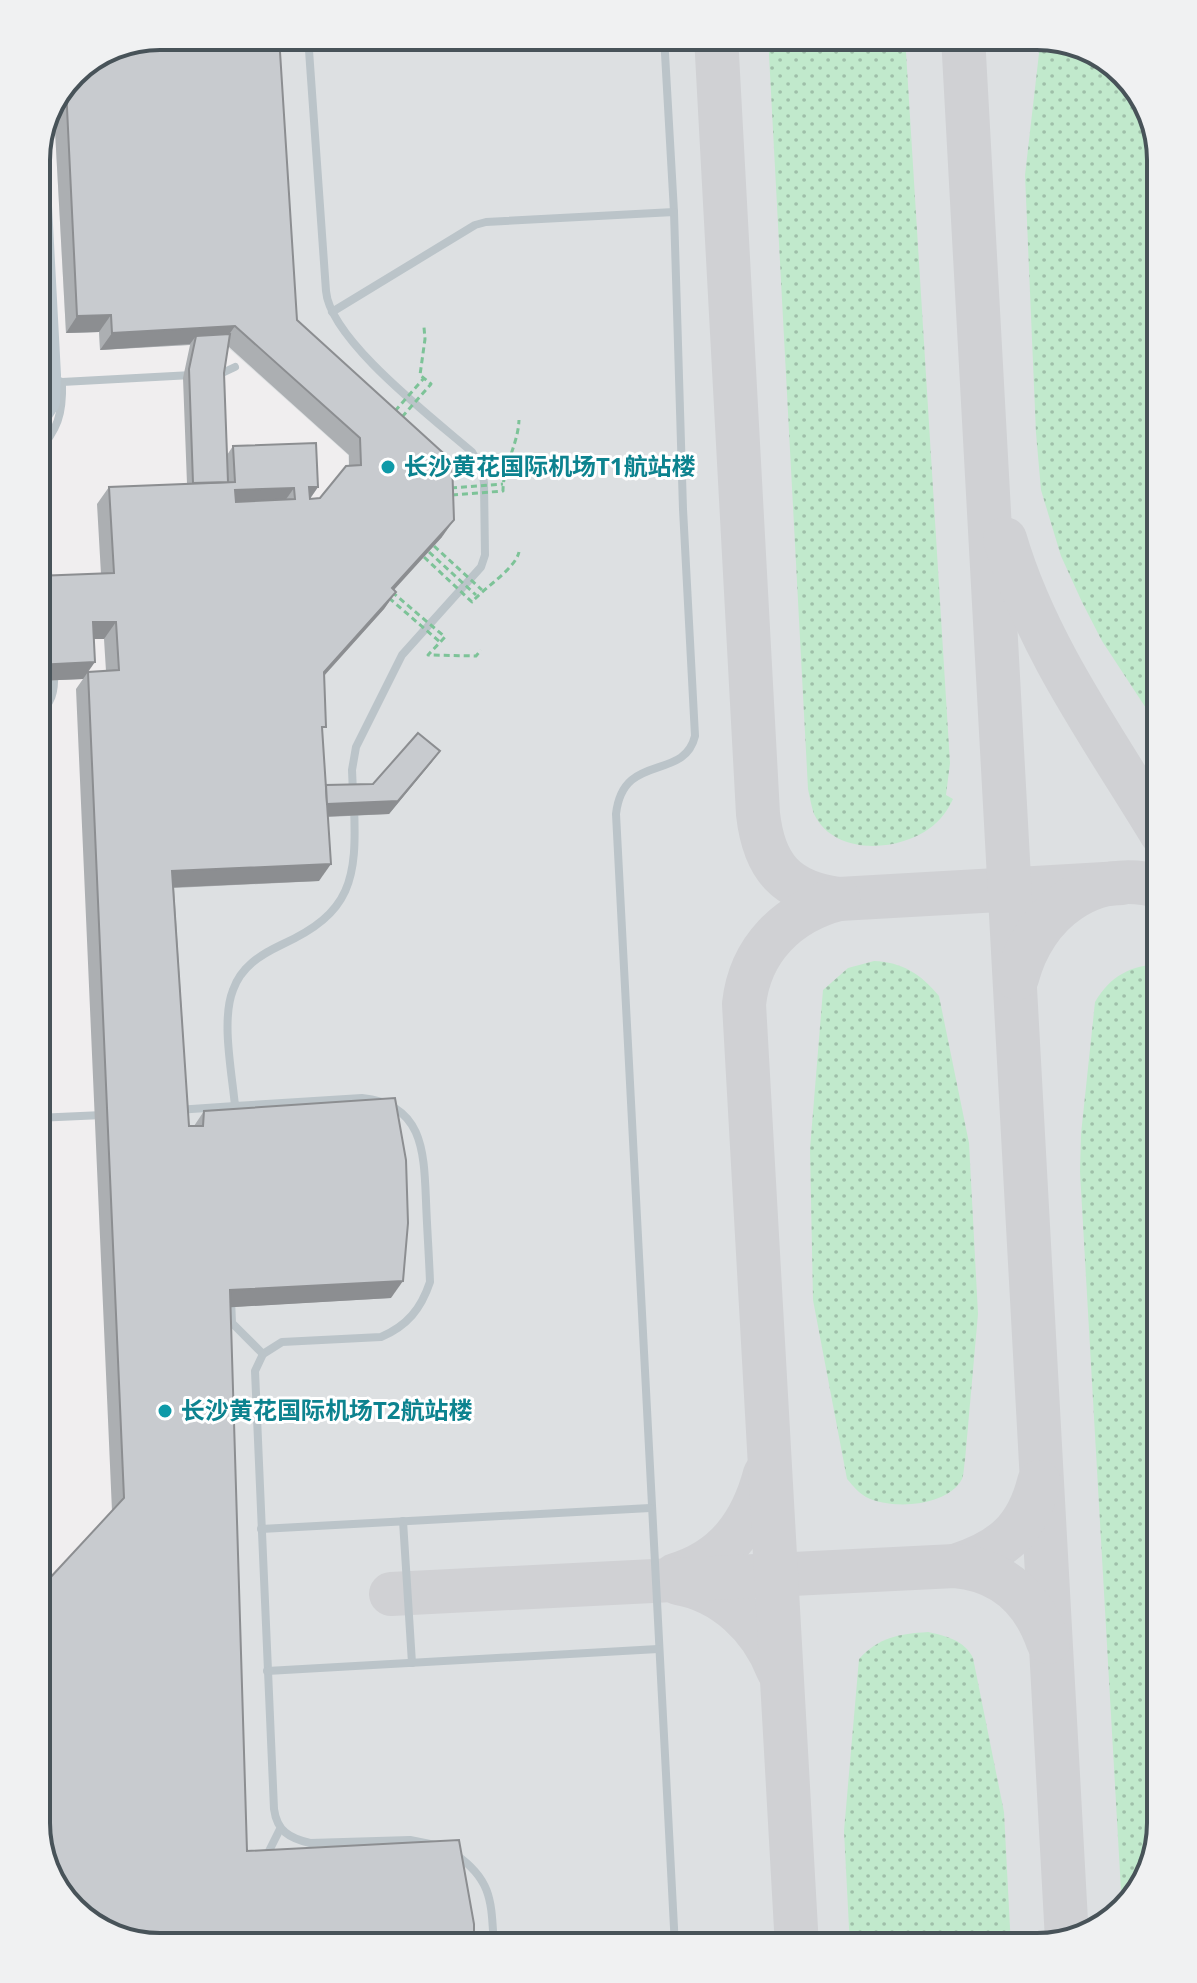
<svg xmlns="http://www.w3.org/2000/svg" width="1197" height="1983" viewBox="0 0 1197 1983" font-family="'Noto Sans','Noto Sans SC',sans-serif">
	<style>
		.airport { fill: #dde0e2 }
		.grass { fill: url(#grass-dots) }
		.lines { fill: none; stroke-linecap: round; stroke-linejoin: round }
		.taxiway { stroke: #d0d1d4; stroke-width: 44 }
		.lane { stroke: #bbc4c9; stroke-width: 8 }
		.path-bridge { stroke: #7dc398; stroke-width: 3; stroke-dasharray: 6 4; stroke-linecap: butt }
		.secondary-bridge { stroke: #bcc7ce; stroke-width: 24 }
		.wall { fill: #acafb2; fill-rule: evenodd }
		.shaded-wall { fill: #8c8e91 }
		.building { fill: #c8cbcf; stroke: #8c8e91; stroke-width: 2; fill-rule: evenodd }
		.culture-dot { fill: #0f9aa8; stroke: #fff; stroke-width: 3 }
		.labels { text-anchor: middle; stroke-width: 6; stroke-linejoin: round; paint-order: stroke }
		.culture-label { font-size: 24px; font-weight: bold; fill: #0d838f; stroke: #fff; text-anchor: start }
		.rim { fill: none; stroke: #485359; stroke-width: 4 }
	</style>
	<defs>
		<pattern id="grass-dots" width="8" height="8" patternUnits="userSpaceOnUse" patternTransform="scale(2)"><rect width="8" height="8" fill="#c1e9cc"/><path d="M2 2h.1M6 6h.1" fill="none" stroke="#9fbfa9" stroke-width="1.8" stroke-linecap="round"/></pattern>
	</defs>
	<rect width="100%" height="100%" fill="#f0eeef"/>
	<polygon class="airport" points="160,36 1046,36 1106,57 1148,105 1161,160 1161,1824 1140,1892 1092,1934 1037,1947 152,1947 106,687 350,482 348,455 223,343 100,350 99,332 66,333 54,112 73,72"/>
	<g class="grass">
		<path d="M768,36H905L950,763L946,795L953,799C948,810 940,821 930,828C898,852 834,856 814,814C811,806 810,797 808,789Z"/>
		<polygon points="1041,36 1106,57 1148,105 1161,160 1161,731 1102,641 1082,602 1061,556 1041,490 1036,433 1025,175"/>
		<path d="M874,961C902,962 921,974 939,996L969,1143L978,1314L965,1460C964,1465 964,1474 962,1479C947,1507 891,1510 866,1497C859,1493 853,1486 847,1479L813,1300L810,1149L823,990L848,968Z"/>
		<path d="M1161,964V1824L1140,1892L1122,1908L1080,1172L1081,1134L1095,1002C1110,976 1131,965 1161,964Z"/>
		<path d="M928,1632C946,1636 964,1640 973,1658L1004,1812L1011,1947H850L844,1831L859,1659C879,1637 899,1634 928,1632Z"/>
	</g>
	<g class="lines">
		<g class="taxiway">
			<path d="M716,36L758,814C764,867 786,892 839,899L1122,883"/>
			<polyline points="963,36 1067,1940"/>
			<path d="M1005,539C1036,645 1104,739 1161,833"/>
			<path d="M1017,978C1034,912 1092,867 1161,887"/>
			<path d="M955,1566C1002,1551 1027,1530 1039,1482"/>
			<path d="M675,1575C726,1560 752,1523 765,1474"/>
			<path d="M678,1583C724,1591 761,1626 778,1670"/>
			<path d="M391,1594L955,1566C1002,1570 1033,1598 1048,1642"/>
			<path d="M797,1947L744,1004C750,949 788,912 839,899"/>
		</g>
		<g class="lane">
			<path d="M308,36L326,291C330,340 434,419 472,452L482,470L484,483L485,555L481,567L402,655L356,747L352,770L353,793"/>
			<path d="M664,36L674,212L683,509L695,736C684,782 623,751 616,814L675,1947"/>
			<polyline points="332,312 475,225 486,222 674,212"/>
			<polyline points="213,374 220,374 235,367"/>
			<polyline points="54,379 62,382 192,375"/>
			<polyline points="47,442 41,469 49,586"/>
			<path d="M36,454C58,430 63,414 62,382"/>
			<path d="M36,716C52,704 55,692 54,672"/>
			<path d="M354,806C357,879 352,913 281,945C260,955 241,967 233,990C221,1020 232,1073 235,1106L362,1098C423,1104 424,1151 426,1201C427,1228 429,1255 430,1282C421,1309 407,1326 381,1337L282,1342L263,1354L255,1371L274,1809C277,1831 289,1838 310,1843L410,1840L435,1845"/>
			<polyline points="177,1110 235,1106"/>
			<polyline points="36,1118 103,1115"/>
			<polyline points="231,1299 232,1323 263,1354"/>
			<polyline points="403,1521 412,1663"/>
			<polyline points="261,1529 650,1508"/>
			<polyline points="267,1671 658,1649"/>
			<path d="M455,1854C494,1881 491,1904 494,1947"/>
			<polyline points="266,1857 280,1829"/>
		</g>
		<g class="path-bridge">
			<polyline points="395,411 424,378"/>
			<polyline points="402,417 431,384 420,375 425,339 424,327"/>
			<polyline points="451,488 503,484"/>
			<path d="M452,495L503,491C503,466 518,445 519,420"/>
			<polyline points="434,546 482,590"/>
			<polyline points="429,552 476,595"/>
			<path d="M424,557L472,602C485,587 515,569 519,552"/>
			<polyline points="392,592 445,637 428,655 476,656 481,650"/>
			<polyline points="389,598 440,642"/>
		</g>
		<polyline class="secondary-bridge" points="36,420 48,402 49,375 37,150"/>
	</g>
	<path class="wall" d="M73,72L297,320L442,537L394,590L396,592L384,609L324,676L322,733L326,785L373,784L440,751L431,763L389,814L328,817L319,881L174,888L189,1126H194L204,1111L391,1298L231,1307L152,1947L112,1511L76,689L83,679L36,681V576L101,574L97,504L109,487L187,484L183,378L190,345L100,350L99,332L66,333L54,112ZM228,346L349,455V466L320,498L310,499L318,487L233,446L227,455L224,373ZM94,639H104L106,671L88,672Z"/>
	<g class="shaded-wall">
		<polygon points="111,315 99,332 66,333 77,316"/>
		<polygon points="235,326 223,343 196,336 190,344 100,350 112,333"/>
		<polygon points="309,487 318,487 306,504"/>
		<polygon points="294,488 282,505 223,507 235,490"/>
		<polygon points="454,520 442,537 380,605 392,588"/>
		<polygon points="396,592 384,609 312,689 324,672"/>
		<polygon points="93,622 116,622 104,639 81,639"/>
		<polygon points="95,662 83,679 36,681 36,665"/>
		<polygon points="440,751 431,763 389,814 315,817 324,804 398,801"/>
		<polygon points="331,864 319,881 160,888 172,871"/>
		<polygon points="403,1281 391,1298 219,1308 230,1290"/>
	</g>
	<g class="building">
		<path d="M160,36H279L297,320L452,461L454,520L392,588L396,592L324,672L326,727H322L331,864L172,871L189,1126H203L204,1111L395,1098L406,1160L408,1223L403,1281L230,1290L247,1851L459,1840L474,1924V1947H152L91,1926L49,1878L36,1823V1593L124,1498L88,672L119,670L116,622H93L95,662L36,665V576L114,573L109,487L235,482L233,446L316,443L318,487H309L310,499L320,498L346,466L361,465L360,438L235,326L112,333L111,315L77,316L66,87L73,72ZM294,488L295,499L236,502L235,490Z"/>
		<polygon points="230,334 224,373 228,482 193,483 189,369 196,336"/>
		<polygon points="418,733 440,751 398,801 327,804 326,785 373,784"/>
	</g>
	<g class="culture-dot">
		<circle cx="388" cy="467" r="8"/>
		<circle cx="165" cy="1411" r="8"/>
	</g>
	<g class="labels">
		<g class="culture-label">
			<text x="404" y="475">长沙黄花国际机场T1航站楼</text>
			<text x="181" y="1419">长沙黄花国际机场T2航站楼</text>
		</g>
	</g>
	<path d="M0 0H1197V1983H0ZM160 50H1037A110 110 0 0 1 1147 160V1823A110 110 0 0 1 1037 1933H160A110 110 0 0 1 50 1823V160A110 110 0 0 1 160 50Z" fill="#f0f1f2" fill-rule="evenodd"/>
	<path class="rim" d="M160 50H1037A110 110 0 0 1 1147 160V1823A110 110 0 0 1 1037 1933H160A110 110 0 0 1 50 1823V160A110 110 0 0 1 160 50Z"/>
</svg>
